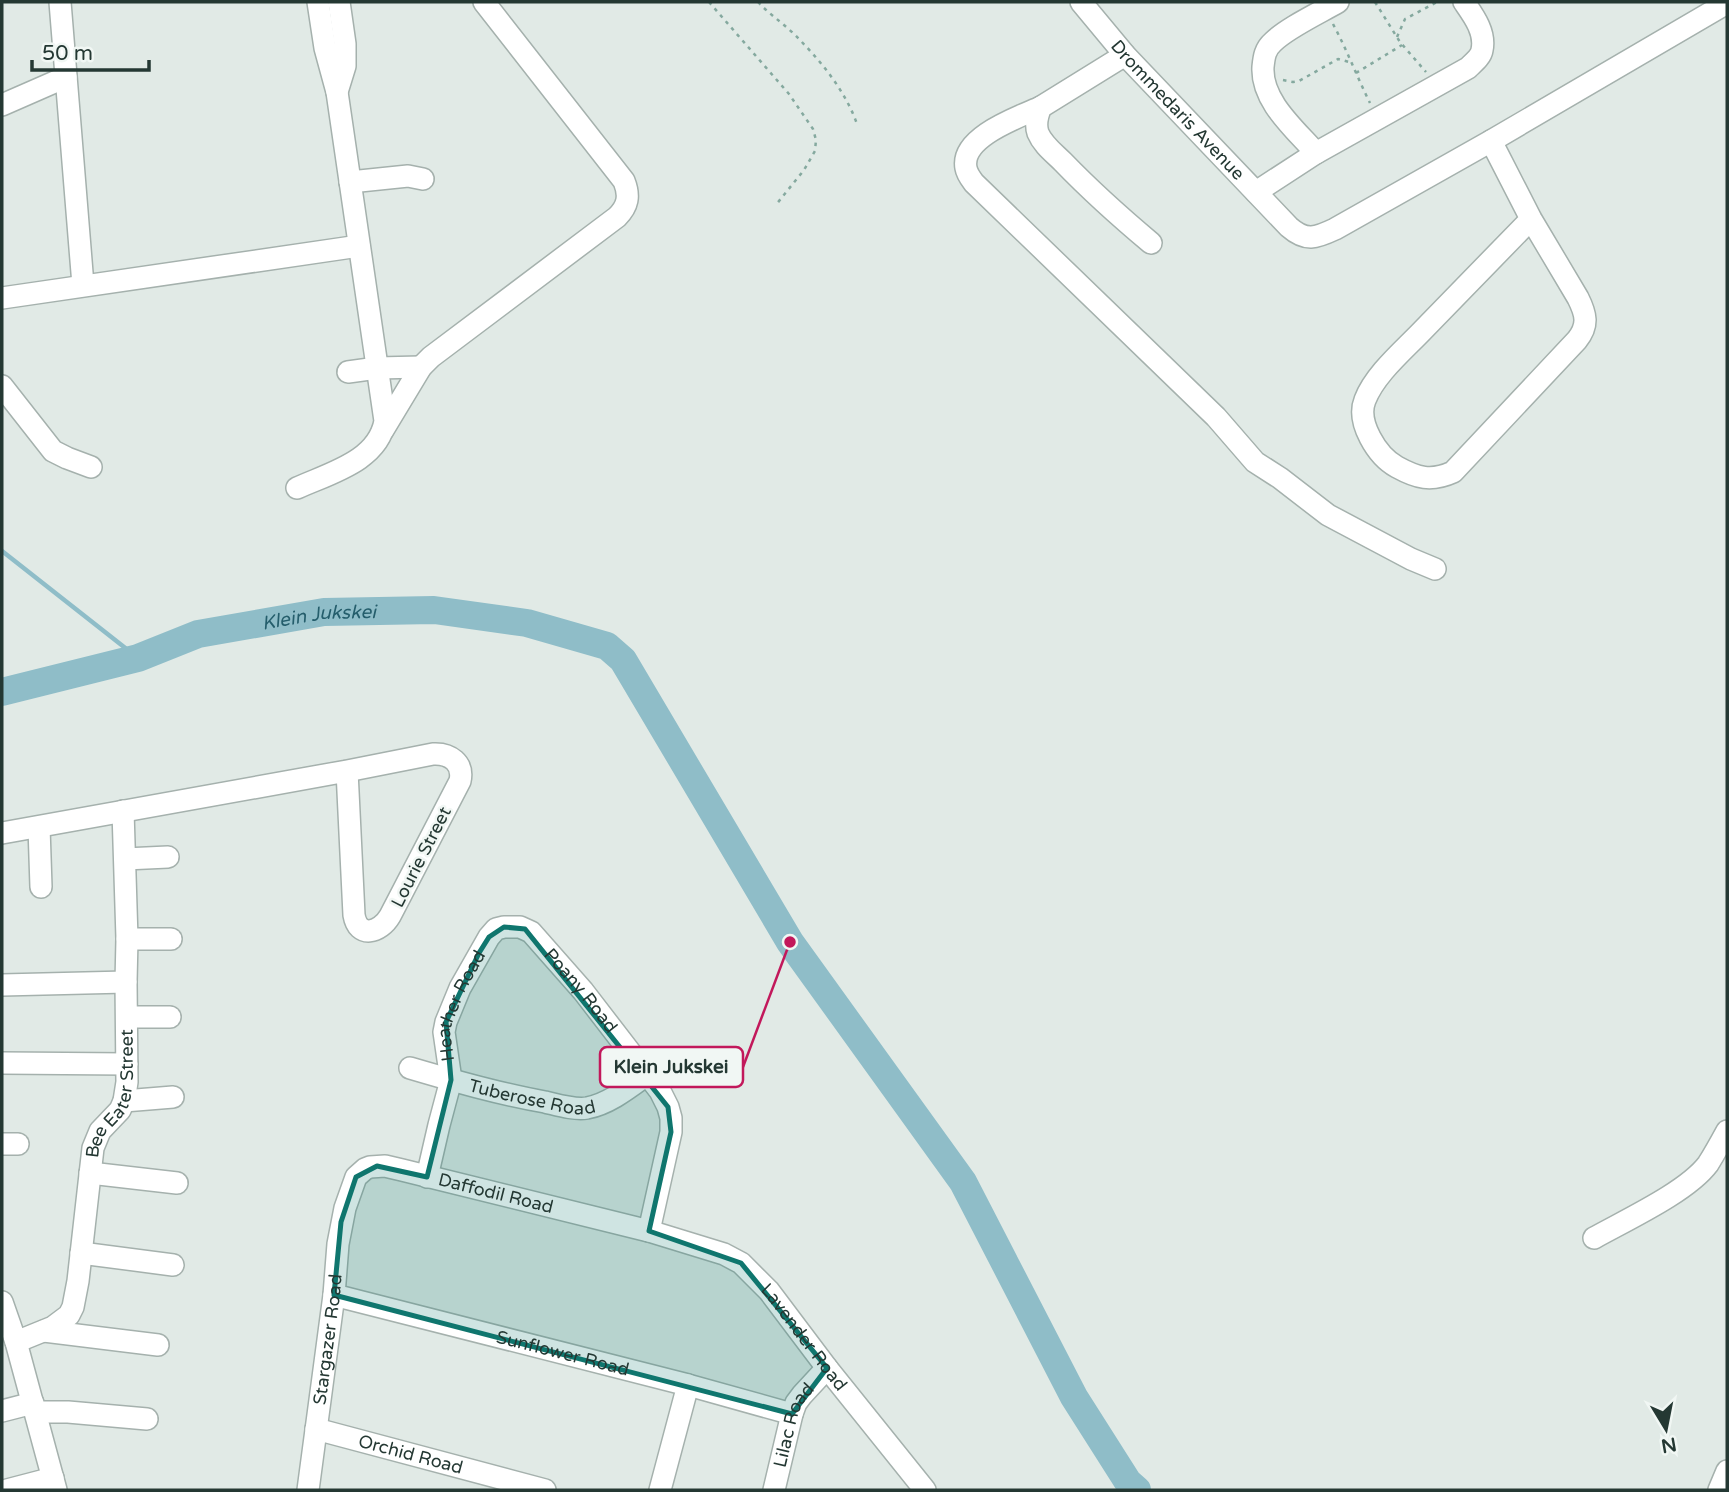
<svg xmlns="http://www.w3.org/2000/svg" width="1729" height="1492" viewBox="0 0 1729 1492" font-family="'Varela Round',sans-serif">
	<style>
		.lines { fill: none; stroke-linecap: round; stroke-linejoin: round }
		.stream { stroke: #8fbdc8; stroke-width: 4.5 }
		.river { stroke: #8fbdc8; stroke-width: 28 }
		.minor-casing { stroke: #a5b1ad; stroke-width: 24 }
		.path { stroke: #85a99f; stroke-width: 2.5; stroke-dasharray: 3.5 5; stroke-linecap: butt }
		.minor { stroke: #fff; stroke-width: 21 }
		.marked { fill: #0f766e; fill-opacity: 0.2; stroke: #0f766e; stroke-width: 5; stroke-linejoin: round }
		.labels { text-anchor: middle; stroke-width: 5; stroke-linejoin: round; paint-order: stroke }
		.street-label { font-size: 18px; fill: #243833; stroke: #f1f7f4 }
		.water-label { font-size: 19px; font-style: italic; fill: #255e6c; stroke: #f1f7f4 }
		.leader { fill: none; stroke: #c2185b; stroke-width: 2.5 }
		.callout-dot { fill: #c2185b; stroke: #f1f7f4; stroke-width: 2.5 }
		.callout { fill: #f1f7f4; stroke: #c2185b; stroke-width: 2.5 }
		.callout-label { font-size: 19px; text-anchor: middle; font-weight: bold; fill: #243833 }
	</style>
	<rect width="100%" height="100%" fill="#e1eae6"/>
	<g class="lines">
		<polyline class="stream" points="2,551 138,658"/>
		<path class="river" id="s1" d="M2,692L138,658L198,634L324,612L434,610L527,623L607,646L623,660L790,942L963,1182L1074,1397L1128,1482L1137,1490"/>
		<g class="minor-casing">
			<g id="minor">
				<polyline points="60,2 83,285"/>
				<path id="s2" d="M1081,2L1125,55L1289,227C1306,242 1316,238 1335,229L1491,141L1727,3"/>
				<path d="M1125,55L1041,107C1037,116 1035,124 1038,133C1043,145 1054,153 1063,162C1091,191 1120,217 1151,243"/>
				<polyline points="337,92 345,66 345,44 339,2"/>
				<polyline points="2,105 66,77"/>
				<path d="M1041,107C1019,117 960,137 966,168C967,174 971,179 974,183L1216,417L1255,462L1280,478L1328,515L1411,559L1435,569"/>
				<path d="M1491,141L1531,219L1578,298C1586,314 1589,325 1577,340L1453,472C1431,482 1417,478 1397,467C1377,456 1356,422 1365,400C1375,374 1404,350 1423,330C1459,293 1495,256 1531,219"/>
				<path d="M1316,153C1295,129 1261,101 1263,67C1264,57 1265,49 1273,42C1287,28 1319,13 1338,2"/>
				<polyline points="350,182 408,176 423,179"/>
				<path d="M1256,192L1316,153L1468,68C1473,63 1481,57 1482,50C1486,32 1473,15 1464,2"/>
				<polyline points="2,298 359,246"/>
				<polyline points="348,372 377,368 421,367"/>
				<polyline points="2,386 53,451 67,458 91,467"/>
				<path d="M383,430L421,367L431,357L617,217C628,206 630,196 624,181L484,2"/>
				<path d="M297,488C330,473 378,461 385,421L337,92L325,48L318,2"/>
				<polyline points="39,827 41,887"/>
				<path d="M2,833L347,771L433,754C450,753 464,763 460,781L390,916C380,933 358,939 354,915L347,771"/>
				<polyline points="125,859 168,857"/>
				<polyline points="127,939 171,939"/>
				<polyline points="2,985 126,982"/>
				<polyline points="127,1017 170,1017"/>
				<polyline points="2,1063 127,1064"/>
				<path id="s3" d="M410,1068C454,1081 499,1094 545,1102C558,1105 574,1110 587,1108C609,1104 630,1087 648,1074"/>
				<polyline points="124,1101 173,1097"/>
				<polyline points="2,1144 18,1144"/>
				<polyline points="90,1173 177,1183"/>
				<path id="s4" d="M427,1177L439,1125L451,1080L444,1032L446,1022L460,988L489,937L496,929L504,927H520L531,932L583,991L660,1091L668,1107L671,1118V1132L649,1231"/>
				<path d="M1594,1238C1626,1220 1687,1192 1708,1164C1715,1153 1721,1142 1727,1131"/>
				<polyline points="81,1253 173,1265"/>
				<path id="s5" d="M334,1295L688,1385L792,1414"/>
				<polyline points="2,1302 16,1342 56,1490"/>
				<polyline points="44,1331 158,1345"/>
				<path id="s6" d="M16,1342L53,1327L69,1315L73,1307L78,1281L93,1148L100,1131L120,1110L124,1101L127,1082L126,982L127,939L123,811"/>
				<polyline points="2,1411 33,1403"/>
				<polyline points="36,1412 68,1412 147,1419"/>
				<path id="s7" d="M316,1429L545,1490"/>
				<polyline points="7,1490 53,1478"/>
				<path id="s8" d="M308,1490L334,1295L338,1244L345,1208L356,1177L365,1169L370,1167L385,1166L402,1170L649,1231L724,1254L741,1263L769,1291L827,1368L925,1490"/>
				<polyline points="660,1490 688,1385"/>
				<path id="s9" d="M774,1490L792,1414L796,1403L802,1395L827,1368"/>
				<polyline points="1719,1490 1727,1471"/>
			</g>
		</g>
		<g class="path">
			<polyline points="709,2 789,94 813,129 816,140 815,151 804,170 775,206"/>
			<path d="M758,2C769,14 783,23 795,35C820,60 845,90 857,124"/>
			<polyline points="1375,2 1400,42 1426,72"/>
			<path d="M1333,24C1347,50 1357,77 1370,103"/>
			<polyline points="1397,37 1405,19 1437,2"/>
			<polyline points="1356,73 1402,45"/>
			<polyline points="1283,80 1293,82 1299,81 1338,59 1353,63"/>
		</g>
		<use href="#minor" class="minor"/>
	</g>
	<path class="marked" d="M504,927L525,929L668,1107L671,1132L649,1231L741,1263L827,1368L792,1414L334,1295L341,1222L356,1177L377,1166L427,1177L451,1080L446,1022L479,953L489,937Z"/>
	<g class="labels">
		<g class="street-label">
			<text dy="6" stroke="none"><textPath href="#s2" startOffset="145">Drommedaris Avenue</textPath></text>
			<text transform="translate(421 857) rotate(-63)" y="6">Lourie Street</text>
			<text dy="6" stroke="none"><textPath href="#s4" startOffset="378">Poany Road</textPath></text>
			<text dy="6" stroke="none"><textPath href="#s4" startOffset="178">Heather Road</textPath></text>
			<text dy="6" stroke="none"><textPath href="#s3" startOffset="126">Tuberose Road</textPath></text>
			<text dy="6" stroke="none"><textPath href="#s6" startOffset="289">Bee Eater Street</textPath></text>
			<text dy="6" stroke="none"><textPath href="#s8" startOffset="464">Daffodil Road</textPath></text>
			<text dy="6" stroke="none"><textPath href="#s8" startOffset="817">Lavender Road</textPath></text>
			<text dy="6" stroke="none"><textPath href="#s8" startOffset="152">Stargazer Road</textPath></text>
			<text dy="6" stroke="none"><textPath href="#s5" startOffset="236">Sunflower Road</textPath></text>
			<text dy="6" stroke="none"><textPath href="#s9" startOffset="68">Lilac Road</textPath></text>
			<text dy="6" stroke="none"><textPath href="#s7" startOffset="98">Orchid Road</textPath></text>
		</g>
		<g class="water-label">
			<text dy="7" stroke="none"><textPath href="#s1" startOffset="327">Klein Jukskei</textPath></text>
		</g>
	</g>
	<path class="leader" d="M790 942L743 1067"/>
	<circle class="callout-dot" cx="790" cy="942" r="7"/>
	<rect class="callout" x="600" y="1047" width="143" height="40" rx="7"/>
	<g class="callout-label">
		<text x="671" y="1073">Klein Jukskei</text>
	</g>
	<rect width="1729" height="1492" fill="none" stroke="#243833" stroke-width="7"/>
	<g transform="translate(1666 1429) rotate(170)" stroke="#f1f7f4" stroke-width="5" paint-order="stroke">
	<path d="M0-5L12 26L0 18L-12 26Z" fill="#243833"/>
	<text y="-10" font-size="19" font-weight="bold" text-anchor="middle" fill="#243833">N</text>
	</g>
	<path d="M32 60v10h117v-10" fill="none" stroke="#243833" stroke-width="3.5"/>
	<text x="42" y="60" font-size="21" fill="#243833" stroke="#f1f7f4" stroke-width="5" paint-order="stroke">50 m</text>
</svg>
